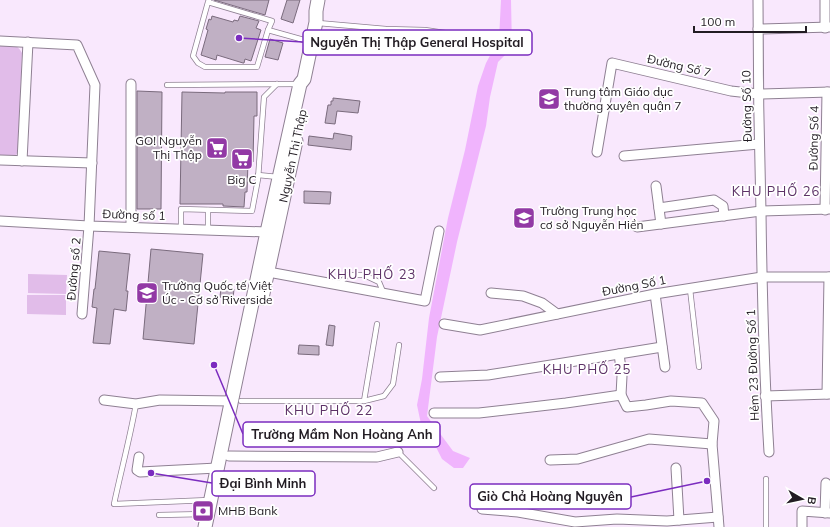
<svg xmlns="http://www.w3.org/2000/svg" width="830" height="527" viewBox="0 0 830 527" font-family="Mulish,sans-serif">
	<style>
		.green { fill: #e1bce9 }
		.water { fill: #f0b4fd }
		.building { fill: #c0b0c4; stroke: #7a6b7d }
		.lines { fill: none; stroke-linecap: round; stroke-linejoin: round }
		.lane-casing { stroke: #8f8093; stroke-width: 6 }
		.street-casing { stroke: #8f8093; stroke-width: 11 }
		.secondary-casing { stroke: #8f8093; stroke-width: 15 }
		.lane { stroke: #fff; stroke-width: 4.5 }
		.street { stroke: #fff; stroke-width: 9 }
		.secondary { stroke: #fff; stroke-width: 13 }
		.labels { text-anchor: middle; stroke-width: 3.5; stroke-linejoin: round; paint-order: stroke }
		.street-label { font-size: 12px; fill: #221c23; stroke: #fff }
		.poi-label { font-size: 12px; fill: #221c23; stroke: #fff; text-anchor: start }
		.neighbourhood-label { font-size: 13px; letter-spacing: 1px; fill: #5d3267; stroke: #fff }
		.leader { fill: none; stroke: #7b2cbf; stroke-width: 1.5 }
		.callout-dot { fill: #7b2cbf; stroke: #fff; stroke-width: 1.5 }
		.callout { fill: #fff; stroke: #7b2cbf; stroke-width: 1.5 }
		.callout-label { font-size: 13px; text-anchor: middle; font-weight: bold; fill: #221c23 }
	</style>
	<rect width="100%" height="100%" fill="#f9e8fd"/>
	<g class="green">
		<path d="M0,44C10,45 17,43 22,53L18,152C14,159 7,157 0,157Z"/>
		<polygon points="28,274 67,275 66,294 28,293"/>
		<polygon points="27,295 66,295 66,315 27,314"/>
	</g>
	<polygon class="water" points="501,0 511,0 512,48 498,62 490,97 486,126 457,242 437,337 427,416 453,451 470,458 463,468 454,468 442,459 436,447 421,424 417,405 422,379 429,318 448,218 465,150 478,86 486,63 499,39"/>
	<g class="building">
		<polygon points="214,0 269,0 265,15"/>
		<polygon points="287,0 300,0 293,23 281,19"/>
		<polygon points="212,16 233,22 234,20 238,21 240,16 259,21 256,28 261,30 251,61 245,59 244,63 243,63 217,55 216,60 201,55 208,30 206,29 209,19 211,20"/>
		<polygon points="270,39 283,43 278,60 265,57"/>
		<polygon points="137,91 162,92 161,209 137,209"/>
		<polygon points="182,92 225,93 225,92 257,92 257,116 254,116 253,162 248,162 247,192 245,192 244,207 223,206 223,204 180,204"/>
		<polygon points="333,98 360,101 358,113 337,111 335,124 325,123 328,105 331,105 331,101 333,101"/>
		<polygon points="334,133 352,136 351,150 308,145 309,136 333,139"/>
		<polygon points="304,191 331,192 330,204 304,203"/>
		<polygon points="151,249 203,254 194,344 143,339"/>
		<polygon points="99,251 130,254 126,291 128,291 126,311 114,309 110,344 93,343 97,308 92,307 94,289 95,289"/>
		<polygon points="221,287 234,289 233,299 220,297"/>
		<polygon points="329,325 335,326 333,346 326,345"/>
		<polygon points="299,345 319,346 319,355 298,354"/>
	</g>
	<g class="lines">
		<g class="lane-casing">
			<g id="lane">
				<polyline points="208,2 272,21 268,30 257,67 205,67 198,63 193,56 208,2 209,0"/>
				<polyline points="318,23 386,29 425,30 472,37"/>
				<polyline points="268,30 311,42"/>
				<polyline points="167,85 300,84"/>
				<polyline points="258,175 278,177"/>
				<polyline points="181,229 181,209 252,211 258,179 264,97 277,84"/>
				<polyline points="208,230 208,210"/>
				<polyline points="339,285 347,275 364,275 379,282 384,294"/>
				<polyline points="690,289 699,367"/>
				<polyline points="241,401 364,401 377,324"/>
				<polyline points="364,401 384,396 393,384 399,345"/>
				<path d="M136,404C130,438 121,471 114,504L209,500"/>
				<polyline points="398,452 434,488"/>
				<polyline points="766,479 766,527"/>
				<polyline points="159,515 206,514"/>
			</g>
		</g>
		<g class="street-casing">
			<g id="street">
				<path d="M758,0C758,71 759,141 761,212C762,292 764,372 769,452"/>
				<polyline points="825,28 825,0"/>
				<polyline points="758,29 830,27"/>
				<polyline points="0,41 77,45 95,85 89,226 82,314"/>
				<polyline points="597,152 612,63 731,91 758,94 830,92"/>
				<polyline points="624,156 759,144"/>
				<polyline points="0,160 92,163"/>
				<polyline points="22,161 28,42"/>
				<polyline points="656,186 661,224"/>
				<polyline points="659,208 714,200 723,206 724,216"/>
				<polyline points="825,210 827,92"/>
				<polyline points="0,221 89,226 267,232 272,233"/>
				<polyline points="131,227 131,84"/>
				<polyline points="637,227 761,211 830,209"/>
				<polyline points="263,271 425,301 439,231"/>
				<polyline points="491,293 523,296 542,303 557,314"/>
				<polyline points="655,294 665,367"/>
				<polyline points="444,324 480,330 655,294 762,277 830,277"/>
				<polyline points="619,354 622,376 621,395"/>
				<polyline points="440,377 488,375 551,365 662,347"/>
				<polyline points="827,394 829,277"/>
				<polyline points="765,396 830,394"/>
				<polyline points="104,400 136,404 160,400 232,401"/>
				<polyline points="434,413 479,413 566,403 621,395 627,407 646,405 671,401 702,403 714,421 712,444 719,527"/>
				<polyline points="229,456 377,457 398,452"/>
				<polyline points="139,457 137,470 140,472 217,468"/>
				<polyline points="550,460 578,459 649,439 712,444"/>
				<polyline points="676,468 679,520"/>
				<polyline points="482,509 518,512 575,522 617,519 667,521 718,517"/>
				<polyline points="825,513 826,483"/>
				<polyline points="802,527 802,511 830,513"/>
			</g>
		</g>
		<g class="secondary-casing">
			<g id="secondary">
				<polyline points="262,298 296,141"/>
				<polyline points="205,527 267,232 300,84 304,79 316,22 316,11 318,0"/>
			</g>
		</g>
		<use href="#lane" class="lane"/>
		<use href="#street" class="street"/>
		<use href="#secondary" class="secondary"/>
	</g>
	<defs>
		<g id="school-square" transform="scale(1.15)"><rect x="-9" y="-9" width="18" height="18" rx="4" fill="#9239a5" stroke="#fff"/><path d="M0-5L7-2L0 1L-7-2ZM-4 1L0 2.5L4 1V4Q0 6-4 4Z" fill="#fff"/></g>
		<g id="supermarket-square" transform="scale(1.15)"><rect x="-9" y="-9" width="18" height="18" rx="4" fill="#9239a5" stroke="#fff"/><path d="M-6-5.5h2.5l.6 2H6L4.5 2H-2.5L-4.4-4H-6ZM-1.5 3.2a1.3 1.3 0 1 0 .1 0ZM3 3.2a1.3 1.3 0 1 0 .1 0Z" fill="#fff"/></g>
		<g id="bank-square" transform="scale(1.15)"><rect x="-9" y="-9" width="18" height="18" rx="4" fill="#9239a5" stroke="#fff"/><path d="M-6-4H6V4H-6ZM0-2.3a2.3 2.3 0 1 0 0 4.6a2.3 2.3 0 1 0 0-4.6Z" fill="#fff"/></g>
	</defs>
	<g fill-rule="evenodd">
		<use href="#school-square" x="549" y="99"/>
		<use href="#supermarket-square" x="217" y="148"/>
		<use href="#supermarket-square" x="242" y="159"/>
		<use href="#school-square" x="524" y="218"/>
		<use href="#school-square" x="147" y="293"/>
		<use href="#bank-square" x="203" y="511"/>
	</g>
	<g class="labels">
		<g class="street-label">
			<text transform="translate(679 66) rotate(13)" y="4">Đường Số 7</text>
			<text transform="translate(747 106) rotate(-91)" y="4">Đường Số 10</text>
			<text transform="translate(814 138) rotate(-89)" y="4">Đường Số 4</text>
			<text transform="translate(293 156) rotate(-78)" y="4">Nguyễn Thị Thập</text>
			<text transform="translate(134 215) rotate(2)" y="4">Đường số 1</text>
			<text transform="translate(74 269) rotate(-85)" y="4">Đường số 2</text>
			<text transform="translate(634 286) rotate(-11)" y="4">Đường Số 1</text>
			<text transform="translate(753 365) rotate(-92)" y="4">Hẻm 23 Đường Số 1</text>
		</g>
		<g class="poi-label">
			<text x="564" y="96">Trung tâm Giáo dục<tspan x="564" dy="14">thường xuyên quận 7</tspan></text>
			<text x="202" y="145" text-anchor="end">GO! Nguyễn<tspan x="202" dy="14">Thị Thập</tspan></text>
			<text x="242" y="184" text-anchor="middle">Big C</text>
			<text x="540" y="215">Trường Trung học<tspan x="540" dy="14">cơ sở Nguyễn Hiền</tspan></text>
			<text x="162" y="290">Trường Quốc tế Việt<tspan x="162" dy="14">Úc - Cơ sở Riverside</tspan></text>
			<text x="218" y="515">MHB Bank</text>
		</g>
		<g class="neighbourhood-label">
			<text x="776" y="196">KHU PHỐ 26</text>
			<text x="372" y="279">KHU PHỐ 23</text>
			<text x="587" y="374">KHU PHỐ 25</text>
			<text x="329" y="415">KHU PHỐ 22</text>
		</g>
	</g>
	<path class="leader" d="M239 38L303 42M214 365L243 434M151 473L212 483M707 481L631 497"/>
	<g class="callout-dot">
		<circle cx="239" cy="38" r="4"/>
		<circle cx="214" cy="365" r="4"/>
		<circle cx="151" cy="473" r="4"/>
		<circle cx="707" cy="481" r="4"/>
	</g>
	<g class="callout">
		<rect x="303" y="30" width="229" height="25" rx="4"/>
		<rect x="243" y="422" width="197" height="25" rx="4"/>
		<rect x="212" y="471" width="103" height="25" rx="4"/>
		<rect x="470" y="484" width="161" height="25" rx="4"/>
	</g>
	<g class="callout-label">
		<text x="417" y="47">Nguyễn Thị Thập General Hospital</text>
		<text x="342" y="439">Trường Mầm Non Hoàng Anh</text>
		<text x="263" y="488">Đại Bình Minh</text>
		<text x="550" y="501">Giò Chả Hoàng Nguyên</text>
	</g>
	<g transform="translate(802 499) rotate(99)" stroke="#ffffff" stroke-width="3" paint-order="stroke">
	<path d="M0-3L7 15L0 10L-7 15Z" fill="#221c23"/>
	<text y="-6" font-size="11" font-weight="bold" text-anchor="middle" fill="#221c23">B</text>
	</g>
	<path d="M694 26v6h112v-6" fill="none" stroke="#221c23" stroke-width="2"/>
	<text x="700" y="26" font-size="12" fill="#221c23" stroke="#ffffff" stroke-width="3" paint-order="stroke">100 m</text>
</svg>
